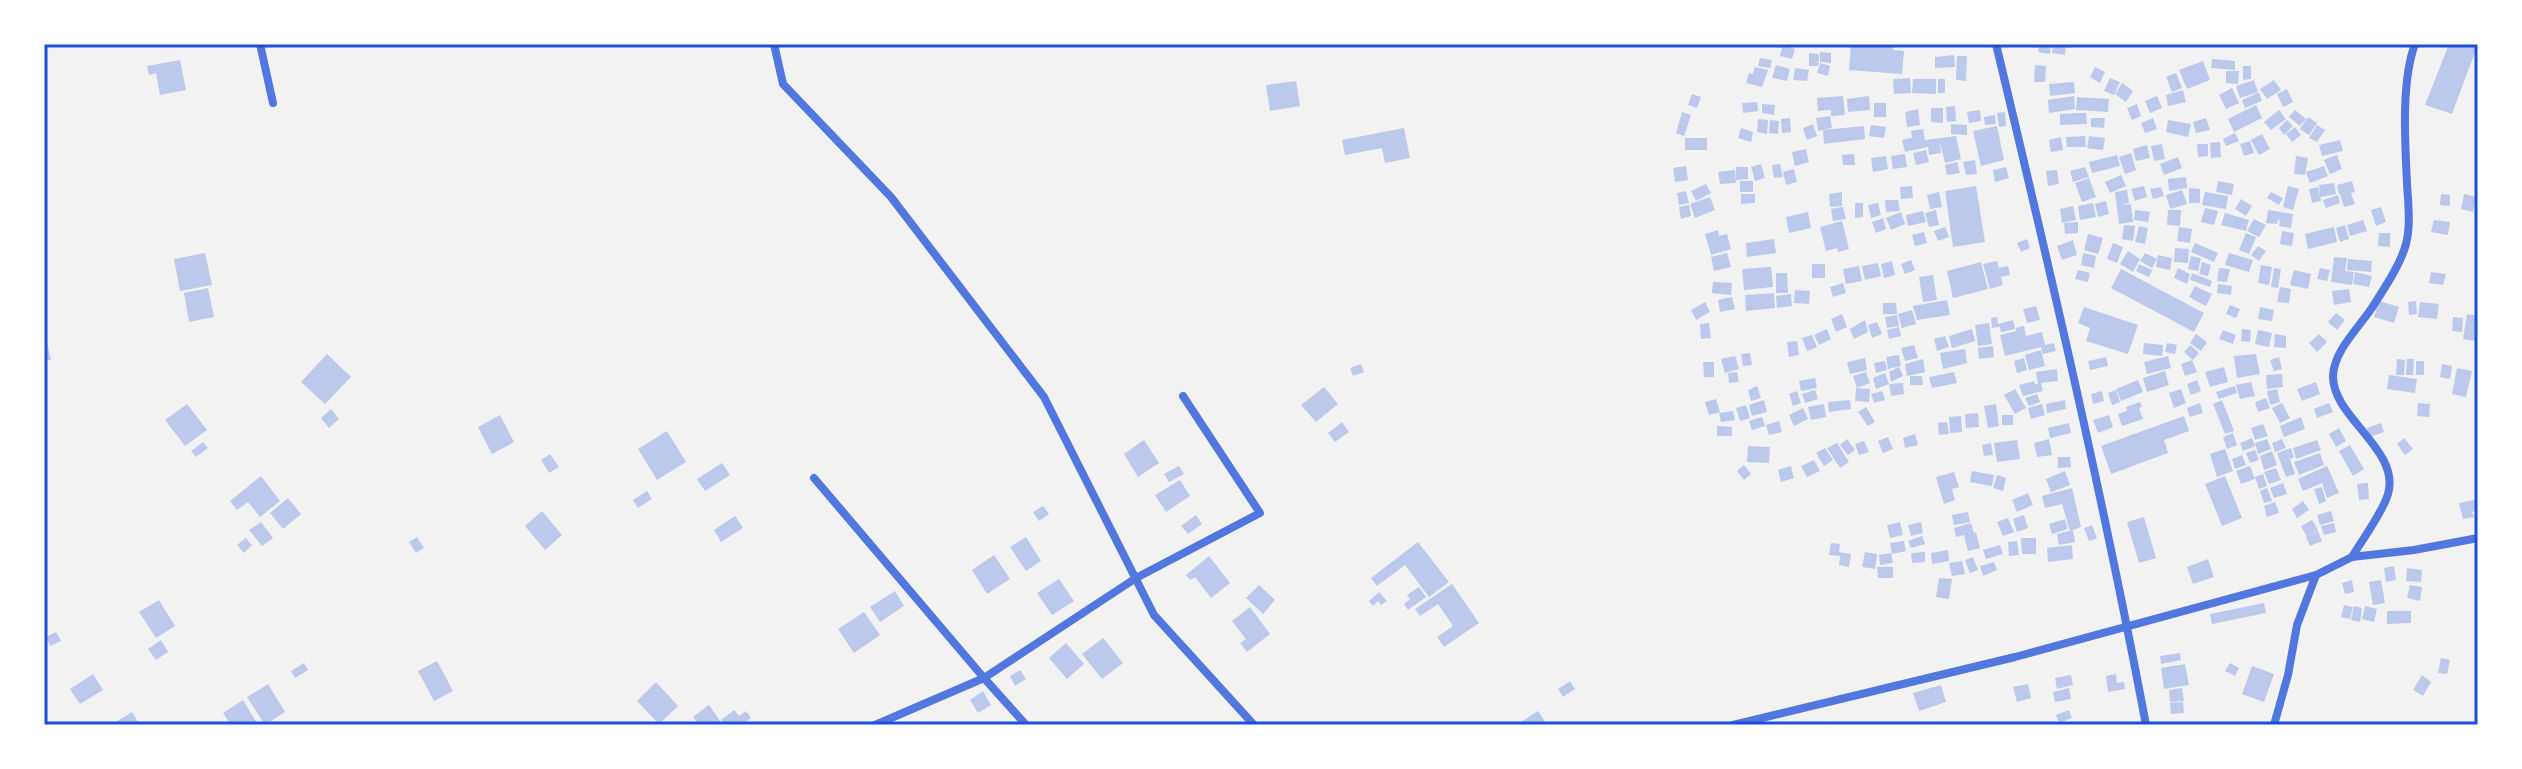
<svg xmlns="http://www.w3.org/2000/svg" width="2522" height="769" viewBox="0 0 2522 769" font-family="Georgia,serif">
	<style>
		.building { fill: #bdc9ec }
		.lines { fill: none; stroke-linecap: round; stroke-linejoin: round }
		.minor { stroke: #5277de; stroke-width: 8 }
		.neatline { fill: none; stroke: #1d4ed8; stroke-width: 3 }
	</style>
	<rect width="100%" height="100%" fill="#f2f2f2"/>
	<g class="building">
		<polygon points="1851,44 1893,44 1893,50 1904,51 1902,74 1849,70"/>
		<polygon points="2039,44 2051,44 2050,54 2038,52"/>
		<polygon points="2053,44 2066,44 2065,55 2052,53"/>
		<polygon points="2449,44 2478,44 2452,114 2425,105"/>
		<polygon points="1783,45 1795,49 1792,59 1780,56"/>
		<polygon points="1820,52 1831,53 1831,63 1820,62"/>
		<polygon points="1809,53 1819,54 1819,62 1815,62 1819,63 1818,66 1809,66"/>
		<polygon points="1954,55 1955,67 1935,68 1935,57"/>
		<polygon points="1957,56 1967,56 1966,81 1956,80"/>
		<polygon points="1760,58 1772,60 1770,68 1758,66"/>
		<polygon points="2212,59 2235,61 2235,70 2211,68"/>
		<polygon points="180,60 186,90 160,95 156,73 149,75 147,66"/>
		<polygon points="2203,61 2210,80 2187,89 2179,70"/>
		<polygon points="1820,63 1830,66 1828,76 1817,73"/>
		<polygon points="1776,65 1790,69 1787,81 1772,78"/>
		<polygon points="2035,65 2046,66 2045,82 2034,82"/>
		<polygon points="2243,66 2251,66 2251,79 2243,80"/>
		<polygon points="1755,67 1768,70 1762,87 1746,83 1749,73 1753,74"/>
		<polygon points="2095,67 2105,72 2100,83 2090,77"/>
		<polygon points="1795,68 1809,70 1807,81 1793,80"/>
		<polygon points="2226,71 2239,71 2238,84 2226,83"/>
		<polygon points="2176,73 2182,88 2172,92 2166,77"/>
		<polygon points="1910,78 1911,93 1894,94 1893,79"/>
		<polygon points="2110,78 2120,82 2114,95 2104,91"/>
		<polygon points="1913,79 1936,79 1936,94 1912,93"/>
		<rect x="1938" y="79" width="7" height="14"/>
		<polygon points="2254,80 2258,92 2240,98 2236,86"/>
		<polygon points="2274,80 2281,90 2267,99 2260,89"/>
		<polygon points="1296,81 1300,106 1270,111 1266,85"/>
		<polygon points="2074,82 2075,93 2050,96 2049,84"/>
		<polygon points="2122,83 2133,91 2126,102 2115,94"/>
		<polygon points="2232,88 2239,103 2226,109 2219,95"/>
		<polygon points="2287,89 2293,102 2283,107 2277,94"/>
		<polygon points="2183,90 2186,102 2168,106 2166,95"/>
		<polygon points="2257,93 2259,93 2262,101 2245,108 2242,100"/>
		<polygon points="1692,94 1701,97 1697,108 1688,105"/>
		<polygon points="1843,96 1845,115 1831,116 1831,110 1818,111 1817,98"/>
		<polygon points="1869,96 1870,110 1848,112 1847,99"/>
		<polygon points="2074,96 2075,109 2049,113 2048,100"/>
		<polygon points="2157,96 2162,108 2150,113 2145,101"/>
		<polygon points="2077,97 2109,99 2108,112 2076,110"/>
		<polygon points="1757,102 1758,111 1743,113 1742,103"/>
		<rect x="1874" y="103" width="12" height="14"/>
		<polygon points="1762,104 1775,105 1774,115 1762,113"/>
		<polygon points="2137,104 2141,116 2132,120 2127,108"/>
		<polygon points="2256,105 2262,118 2234,132 2228,119"/>
		<polygon points="1955,106 1956,121 1947,122 1946,107"/>
		<polygon points="1931,108 1943,108 1943,123 1931,122"/>
		<polygon points="1918,109 1920,125 1907,127 1905,112"/>
		<polygon points="1980,110 1981,121 1969,123 1967,112"/>
		<polygon points="2279,110 2286,119 2271,130 2264,122"/>
		<polygon points="2295,110 2306,119 2300,126 2289,117"/>
		<polygon points="1682,112 1691,115 1684,136 1676,133"/>
		<polygon points="2005,112 2006,126 1999,127 1997,113"/>
		<polygon points="2076,113 2086,113 2087,124 2060,125 2060,114"/>
		<polygon points="1995,115 1996,124 1985,125 1984,117"/>
		<polygon points="1830,116 1832,128 1818,131 1816,118"/>
		<polygon points="2308,117 2317,123 2309,135 2300,129"/>
		<polygon points="1790,118 1791,132 1782,133 1781,119"/>
		<polygon points="2091,118 2105,118 2104,128 2091,127"/>
		<polygon points="2153,118 2157,129 2145,133 2141,123"/>
		<polygon points="2206,118 2210,130 2196,133 2193,122"/>
		<polygon points="1758,119 1768,120 1767,134 1757,132"/>
		<polygon points="1770,120 1779,121 1778,134 1769,133"/>
		<polygon points="2168,120 2191,124 2188,137 2166,132"/>
		<polygon points="2287,120 2293,126 2284,135 2279,128"/>
		<polygon points="1813,124 1817,136 1807,140 1803,128"/>
		<polygon points="1951,124 1967,125 1967,135 1951,134"/>
		<polygon points="1871,125 1886,127 1884,138 1869,136"/>
		<polygon points="2317,125 2325,130 2317,142 2309,138"/>
		<polygon points="1864,126 1865,139 1824,144 1823,130"/>
		<polygon points="1997,126 2004,160 1981,166 1973,131"/>
		<polygon points="2295,127 2301,135 2292,142 2286,134"/>
		<polygon points="1404,128 1410,158 1385,163 1382,148 1345,155 1342,140"/>
		<polygon points="1741,128 1753,132 1751,142 1738,138"/>
		<polygon points="1923,129 1925,140 1956,136 1961,159 1945,163 1940,143 1941,153 1929,155 1928,147 1905,152 1902,140 1912,138 1911,131"/>
		<polygon points="2235,133 2239,141 2226,146 2223,139"/>
		<polygon points="2262,134 2270,149 2259,155 2251,140"/>
		<polygon points="2085,136 2086,147 2067,147 2066,137"/>
		<polygon points="2089,136 2105,138 2103,150 2087,148"/>
		<polygon points="2061,137 2063,150 2051,152 2049,140"/>
		<rect x="1685" y="138" width="22" height="12"/>
		<polygon points="2340,140 2343,151 2322,156 2319,145"/>
		<polygon points="2250,141 2254,153 2244,156 2240,144"/>
		<polygon points="2220,142 2221,157 2211,158 2210,143"/>
		<polygon points="2162,144 2165,159 2154,161 2151,146"/>
		<polygon points="2197,144 2208,144 2208,156 2198,157"/>
		<polygon points="2147,145 2150,158 2136,161 2133,149"/>
		<polygon points="1806,149 1809,162 1795,166 1792,152"/>
		<polygon points="1926,150 1929,162 1916,165 1913,153"/>
		<polygon points="2131,153 2136,170 2125,174 2119,157"/>
		<polygon points="1854,154 1855,165 1843,165 1842,155"/>
		<polygon points="1905,154 1907,167 1893,169 1891,156"/>
		<polygon points="2117,155 2120,166 2092,173 2089,162"/>
		<polygon points="2337,155 2342,169 2330,174 2324,160"/>
		<polygon points="1886,156 1888,169 1873,172 1871,158"/>
		<polygon points="2296,156 2308,158 2305,175 2294,174"/>
		<polygon points="2178,157 2182,168 2164,175 2160,164"/>
		<polygon points="1975,160 1977,174 1966,175 1963,162"/>
		<polygon points="1957,162 1960,173 1947,175 1945,165"/>
		<polygon points="1761,164 1765,178 1755,181 1751,167"/>
		<polygon points="1780,164 1783,177 1774,178 1772,165"/>
		<polygon points="1686,166 1688,180 1675,182 1673,168"/>
		<polygon points="2324,166 2328,176 2310,183 2306,172"/>
		<polygon points="1736,167 1748,167 1748,179 1736,180"/>
		<polygon points="2006,167 2009,178 1995,182 1993,170"/>
		<polygon points="2085,167 2089,177 2073,182 2070,171"/>
		<polygon points="1794,169 1797,182 1786,185 1783,172"/>
		<polygon points="1735,170 1736,183 1720,184 1718,172"/>
		<polygon points="2057,170 2059,184 2048,186 2046,171"/>
		<polygon points="2121,175 2126,186 2110,193 2105,182"/>
		<polygon points="2186,177 2187,188 2169,191 2168,179"/>
		<polygon points="2089,178 2096,197 2082,202 2075,183"/>
		<rect x="1740" y="181" width="13" height="11"/>
		<polygon points="2218,181 2234,184 2232,195 2216,192"/>
		<polygon points="2352,181 2355,192 2351,193 2355,204 2344,207 2340,194 2343,193 2339,194 2337,185"/>
		<polygon points="2334,183 2336,194 2320,197 2319,185"/>
		<polygon points="1706,184 1711,193 1696,201 1691,191"/>
		<polygon points="1912,186 1913,198 1901,199 1900,187"/>
		<polygon points="1976,186 1985,242 1953,247 1945,191"/>
		<polygon points="2144,186 2147,197 2135,201 2131,189"/>
		<polygon points="2288,186 2299,189 2293,210 2283,207"/>
		<polygon points="2161,187 2164,196 2153,199 2150,189"/>
		<polygon points="2318,187 2321,201 2312,203 2309,189"/>
		<polygon points="2189,188 2200,189 2200,203 2189,203"/>
		<polygon points="2127,190 2129,203 2121,205 2131,204 2133,222 2119,224 2115,192"/>
		<polygon points="2182,190 2187,204 2170,209 2166,195"/>
		<polygon points="1686,191 1689,203 1679,205 1677,193"/>
		<polygon points="1842,192 1842,206 1830,207 1829,194"/>
		<polygon points="1939,192 1942,207 1930,209 1927,195"/>
		<polygon points="2205,192 2228,196 2226,209 2202,205"/>
		<polygon points="2271,192 2283,198 2279,205 2267,198"/>
		<polygon points="1741,194 1755,194 1755,203 1741,204"/>
		<polygon points="2441,194 2450,195 2450,206 2440,205"/>
		<polygon points="2464,194 2476,197 2473,212 2461,209"/>
		<polygon points="2338,195 2340,203 2326,208 2323,200"/>
		<polygon points="1710,197 1715,210 1695,218 1690,204"/>
		<polygon points="2241,199 2252,206 2246,216 2235,209"/>
		<polygon points="1885,200 1898,200 1900,211 1886,212"/>
		<polygon points="2106,201 2109,214 2098,217 2095,204"/>
		<polygon points="1855,203 1863,203 1863,217 1855,218"/>
		<polygon points="1878,203 1881,215 1871,218 1868,205"/>
		<polygon points="2093,203 2096,217 2080,220 2078,206"/>
		<polygon points="1689,205 1691,216 1681,219 1679,207"/>
		<polygon points="2073,206 2076,220 2062,223 2060,209"/>
		<polygon points="1841,207 1843,207 1846,219 1833,221 1831,209"/>
		<polygon points="2381,207 2386,222 2376,226 2371,210"/>
		<polygon points="2205,208 2218,211 2214,225 2201,222"/>
		<polygon points="1936,210 1939,225 1929,227 1925,213"/>
		<polygon points="2135,210 2150,212 2148,222 2134,220"/>
		<polygon points="2168,210 2181,210 2180,226 2167,225"/>
		<polygon points="2268,210 2293,214 2291,228 2279,226 2280,220 2278,220 2277,224 2266,223"/>
		<polygon points="1923,211 1926,222 1908,226 1906,215"/>
		<polygon points="1808,212 1811,228 1789,233 1786,217"/>
		<polygon points="1901,212 1905,224 1891,230 1886,218"/>
		<polygon points="2225,213 2249,220 2246,231 2221,225"/>
		<polygon points="1883,218 1886,229 1876,233 1872,222"/>
		<polygon points="2254,219 2266,225 2259,237 2247,231"/>
		<polygon points="2363,220 2367,231 2350,236 2347,225"/>
		<polygon points="2434,220 2450,222 2448,235 2431,232"/>
		<polygon points="1842,221 1849,249 1838,252 1837,248 1826,251 1820,227"/>
		<polygon points="2078,222 2078,233 2065,234 2064,223"/>
		<polygon points="2124,225 2135,226 2133,241 2122,239"/>
		<polygon points="2345,225 2349,239 2340,242 2336,228"/>
		<polygon points="2139,226 2148,228 2145,244 2135,242"/>
		<polygon points="1945,227 1949,237 1938,241 1934,231"/>
		<polygon points="2179,227 2192,229 2190,243 2177,241"/>
		<polygon points="2334,227 2337,242 2308,249 2305,234"/>
		<polygon points="1718,230 1719,236 1727,234 1731,249 1711,255 1705,234"/>
		<polygon points="2282,231 2294,233 2292,246 2280,244"/>
		<polygon points="1924,232 1927,243 1915,246 1912,235"/>
		<polygon points="2246,233 2256,237 2249,254 2239,250"/>
		<polygon points="2379,233 2390,233 2390,247 2378,246"/>
		<polygon points="2088,234 2103,238 2098,254 2084,250"/>
		<polygon points="1774,239 1776,253 1747,257 1746,243"/>
		<polygon points="2027,239 2030,248 2021,252 2017,243"/>
		<polygon points="2073,240 2077,255 2062,260 2057,246"/>
		<polygon points="2113,243 2123,247 2117,263 2107,259"/>
		<polygon points="2195,243 2218,253 2214,262 2191,252"/>
		<polygon points="2258,246 2266,251 2259,261 2251,255"/>
		<polygon points="2175,248 2189,249 2188,263 2174,262"/>
		<polygon points="2128,251 2140,259 2133,272 2120,264"/>
		<polygon points="205,253 212,285 180,291 174,259"/>
		<polygon points="1727,253 1731,267 1714,271 1711,257"/>
		<polygon points="2083,253 2096,256 2094,268 2081,265"/>
		<polygon points="2145,253 2157,259 2152,268 2140,261"/>
		<polygon points="2229,253 2253,260 2249,272 2225,265"/>
		<polygon points="2158,255 2172,258 2170,270 2156,267"/>
		<polygon points="2191,256 2201,258 2198,271 2188,269"/>
		<polygon points="2334,257 2347,258 2345,271 2354,272 2352,285 2331,282"/>
		<polygon points="2348,259 2372,261 2371,272 2347,270"/>
		<polygon points="1911,260 1915,270 1905,274 1901,264"/>
		<polygon points="1892,261 1895,275 1884,278 1881,264"/>
		<polygon points="1997,261 1999,268 2008,266 2010,275 2001,277 2003,285 1990,289 1983,264"/>
		<polygon points="1981,262 1988,289 1953,298 1947,271"/>
		<polygon points="2202,262 2211,265 2208,276 2199,274"/>
		<polygon points="1878,263 1881,276 1865,280 1862,266"/>
		<rect x="1812" y="264" width="13" height="14"/>
		<polygon points="2139,264 2152,270 2149,277 2136,271"/>
		<polygon points="2261,265 2272,267 2269,285 2258,283"/>
		<polygon points="1859,266 1862,281 1846,284 1843,269"/>
		<polygon points="1771,267 1773,287 1744,290 1742,269"/>
		<polygon points="2178,268 2190,274 2187,284 2174,278"/>
		<polygon points="2219,268 2230,269 2227,282 2217,281"/>
		<polygon points="2274,268 2281,269 2278,288 2271,287"/>
		<polygon points="2320,268 2330,270 2327,281 2317,279"/>
		<polygon points="2121,269 2204,313 2194,332 2111,288"/>
		<polygon points="2078,270 2090,273 2088,282 2075,279"/>
		<polygon points="2294,270 2311,274 2308,289 2290,285"/>
		<polygon points="2355,272 2372,276 2369,287 2353,284"/>
		<polygon points="2431,272 2446,274 2443,285 2429,283"/>
		<polygon points="1776,273 1787,273 1788,293 1776,293"/>
		<polygon points="2192,273 2212,281 2210,287 2190,280"/>
		<polygon points="1933,275 1937,300 1923,302 1919,277"/>
		<polygon points="1713,282 1732,283 1731,295 1712,293"/>
		<polygon points="1843,283 1846,293 1833,297 1830,287"/>
		<polygon points="2218,284 2232,286 2231,295 2217,293"/>
		<polygon points="2195,286 2212,294 2206,306 2189,297"/>
		<polygon points="2280,287 2291,289 2289,303 2277,302"/>
		<polygon points="208,288 214,317 189,322 184,293"/>
		<polygon points="2349,289 2351,302 2334,305 2332,291"/>
		<polygon points="1795,290 1810,291 1809,304 1794,303"/>
		<polygon points="1774,293 1775,308 1746,311 1745,295"/>
		<polygon points="1791,294 1792,306 1777,308 1776,296"/>
		<polygon points="1732,297 1735,309 1720,312 1718,300"/>
		<polygon points="1947,300 1950,315 1917,320 1913,306"/>
		<polygon points="2379,301 2399,307 2394,323 2374,317"/>
		<polygon points="2416,301 2417,314 2409,315 2408,302"/>
		<polygon points="1705,302 1710,312 1696,320 1691,310"/>
		<polygon points="2420,302 2439,304 2437,319 2418,317"/>
		<polygon points="1883,303 1896,303 1897,314 1883,314"/>
		<polygon points="2230,305 2240,309 2236,318 2226,314"/>
		<polygon points="2036,306 2040,320 2027,323 2023,309"/>
		<polygon points="2084,307 2138,325 2128,354 2086,341 2090,328 2078,323"/>
		<polygon points="2260,307 2274,310 2272,321 2258,319"/>
		<polygon points="1912,310 1916,324 1902,328 1898,314"/>
		<polygon points="2336,313 2345,320 2337,330 2328,322"/>
		<polygon points="1842,314 1847,327 1836,332 1831,319"/>
		<polygon points="2467,314 2478,316 2476,341 2463,339"/>
		<polygon points="1897,315 1899,326 1887,328 1885,317"/>
		<polygon points="1997,317 1998,324 2013,320 2015,329 2001,332 2000,327 1992,328 1991,318"/>
		<polygon points="2453,317 2463,318 2462,332 2452,331"/>
		<polygon points="1865,320 1868,332 1854,339 1850,329"/>
		<polygon points="1877,322 1882,334 1872,338 1868,325"/>
		<polygon points="1709,323 1711,338 1701,339 1700,324"/>
		<polygon points="1989,323 1992,344 1978,346 1975,325"/>
		<polygon points="2024,326 2026,336 2042,332 2045,345 2054,343 2056,351 2043,354 2041,347 2005,356 2000,335 2016,331 2016,328"/>
		<polygon points="1899,327 1901,336 1889,339 1887,330"/>
		<polygon points="44,328 51,360 44,361"/>
		<polygon points="1827,329 1831,339 1819,345 1814,335"/>
		<polygon points="1972,329 1975,341 1952,348 1949,336"/>
		<polygon points="2242,329 2251,330 2250,342 2241,341"/>
		<polygon points="2223,330 2236,335 2233,344 2219,339"/>
		<polygon points="2258,330 2272,333 2269,347 2255,344"/>
		<polygon points="2196,334 2207,342 2201,351 2190,343"/>
		<polygon points="2275,334 2286,336 2286,348 2274,347"/>
		<polygon points="2319,334 2327,342 2317,352 2309,343"/>
		<polygon points="1812,335 1817,347 1807,351 1802,338"/>
		<polygon points="1945,336 1949,347 1937,351 1934,339"/>
		<polygon points="1797,341 1799,355 1789,357 1787,342"/>
		<polygon points="2144,343 2163,345 2162,356 2143,354"/>
		<polygon points="2167,343 2177,345 2175,354 2165,352"/>
		<polygon points="1914,345 1918,358 1905,361 1901,348"/>
		<polygon points="2190,345 2199,353 2193,360 2184,352"/>
		<polygon points="1993,346 1994,357 1979,359 1978,348"/>
		<polygon points="1965,349 1967,363 1943,369 1940,353"/>
		<polygon points="2041,350 2045,366 2029,370 2025,355"/>
		<polygon points="1750,353 1752,365 1743,366 1741,354"/>
		<polygon points="327,354 351,377 325,404 301,382"/>
		<polygon points="2256,354 2260,374 2237,378 2234,356"/>
		<polygon points="1899,355 1901,366 1888,369 1886,357"/>
		<polygon points="1735,356 1739,369 1725,373 1721,359"/>
		<polygon points="2168,356 2171,368 2147,374 2144,362"/>
		<polygon points="2106,357 2108,366 2090,370 2088,361"/>
		<polygon points="2279,357 2282,369 2274,371 2270,360"/>
		<polygon points="1865,358 1867,370 1850,374 1847,362"/>
		<polygon points="2024,358 2027,370 2017,373 2014,361"/>
		<polygon points="1923,359 1925,372 1907,376 1905,364"/>
		<polygon points="2397,359 2405,360 2404,375 2396,375"/>
		<polygon points="2407,359 2414,359 2413,375 2406,375"/>
		<polygon points="2192,360 2197,372 2185,376 2181,364"/>
		<polygon points="1885,361 1887,370 1876,373 1874,363"/>
		<rect x="2416" y="361" width="8" height="14"/>
		<polygon points="1703,362 1714,362 1714,377 1704,377"/>
		<polygon points="1361,364 1364,372 1353,376 1350,368"/>
		<polygon points="2442,364 2452,366 2450,379 2440,377"/>
		<polygon points="1899,367 1903,376 1891,382 1889,372"/>
		<polygon points="2224,367 2228,382 2210,387 2205,372"/>
		<polygon points="2457,368 2472,371 2466,397 2452,394"/>
		<polygon points="2057,369 2058,381 2041,383 2043,391 2023,396 2019,385 2034,381 2035,384 2038,384 2036,372"/>
		<polygon points="2165,371 2169,385 2147,392 2143,378"/>
		<polygon points="1737,372 1739,382 1729,383 1728,373"/>
		<polygon points="1866,372 1870,383 1857,388 1853,376"/>
		<polygon points="1954,372 1957,383 1932,388 1929,377"/>
		<polygon points="1885,373 1889,384 1876,389 1873,378"/>
		<polygon points="2282,374 2283,387 2267,389 2266,375"/>
		<polygon points="2389,375 2417,379 2415,393 2387,389"/>
		<polygon points="1910,376 1922,376 1923,385 1910,385"/>
		<polygon points="1815,378 1817,388 1801,391 1799,381"/>
		<polygon points="2138,380 2143,392 2121,401 2116,389"/>
		<polygon points="2197,380 2201,391 2191,395 2187,384"/>
		<polygon points="2251,382 2255,396 2240,399 2236,385"/>
		<polygon points="2316,382 2320,394 2302,401 2297,389"/>
		<polygon points="1903,383 1904,394 1891,396 1889,384"/>
		<polygon points="1757,386 1761,398 1751,401 1748,390"/>
		<polygon points="2235,386 2237,393 2219,399 2216,392"/>
		<polygon points="1324,387 1338,404 1316,422 1301,405"/>
		<polygon points="1856,388 1870,389 1869,402 1855,401"/>
		<polygon points="2015,389 2026,408 2015,414 2004,395"/>
		<polygon points="2181,389 2186,403 2174,408 2169,393"/>
		<polygon points="2277,389 2280,402 2270,405 2267,391"/>
		<polygon points="1815,390 1818,399 1805,403 1802,394"/>
		<polygon points="2116,390 2120,402 2112,405 2108,393"/>
		<polygon points="1797,391 1801,403 1793,406 1789,394"/>
		<polygon points="1882,391 1885,400 1874,403 1871,394"/>
		<polygon points="2102,391 2104,401 2093,404 2091,394"/>
		<polygon points="2037,394 2040,402 2029,406 2025,398"/>
		<polygon points="2266,398 2270,408 2258,412 2255,402"/>
		<polygon points="1716,399 1720,412 1709,415 1705,402"/>
		<polygon points="1764,400 1767,412 1752,416 1749,405"/>
		<polygon points="1850,400 1851,409 1829,412 1828,402"/>
		<polygon points="2065,400 2066,409 2047,413 2046,404"/>
		<polygon points="2222,400 2234,431 2225,434 2213,404"/>
		<polygon points="2140,402 2142,407 2139,408 2143,419 2122,426 2118,414 2127,411 2126,407"/>
		<polygon points="2200,403 2203,413 2190,417 2187,408"/>
		<polygon points="2282,403 2290,418 2280,423 2272,408"/>
		<polygon points="2329,403 2333,412 2317,418 2314,409"/>
		<polygon points="2418,403 2430,404 2429,417 2417,416"/>
		<polygon points="187,404 207,430 185,446 165,420"/>
		<polygon points="1824,404 1826,417 1811,420 1808,407"/>
		<polygon points="1996,404 1999,426 1988,428 1984,406"/>
		<polygon points="2042,404 2045,415 2031,419 2028,408"/>
		<polygon points="1746,405 1750,418 1740,421 1736,408"/>
		<polygon points="1866,407 1875,422 1868,426 1858,412"/>
		<polygon points="1803,408 1808,419 1794,426 1789,415"/>
		<polygon points="331,409 339,419 329,428 321,418"/>
		<polygon points="1733,411 1735,420 1721,422 1719,413"/>
		<polygon points="1978,413 1979,427 1966,428 1965,414"/>
		<polygon points="500,415 514,442 492,454 478,427"/>
		<rect x="2002" y="415" width="11" height="10"/>
		<polygon points="2109,415 2113,427 2098,433 2093,420"/>
		<polygon points="1961,416 1962,432 1950,433 1949,417"/>
		<polygon points="2184,416 2189,431 2164,440 2168,453 2111,474 2101,446"/>
		<polygon points="1762,417 1765,426 1752,430 1749,421"/>
		<polygon points="2301,417 2305,429 2284,437 2280,426"/>
		<polygon points="1779,421 1782,432 1769,435 1766,425"/>
		<polygon points="1342,422 1349,432 1335,442 1328,433"/>
		<polygon points="1947,422 1949,434 1939,435 1938,423"/>
		<polygon points="2069,423 2071,433 2050,438 2048,428"/>
		<polygon points="2381,423 2384,432 2370,437 2367,428"/>
		<polygon points="2263,424 2268,436 2255,440 2251,428"/>
		<polygon points="1717,426 1732,427 1732,436 1717,436"/>
		<polygon points="2339,428 2346,441 2336,447 2329,434"/>
		<polygon points="667,431 686,462 657,480 638,449"/>
		<polygon points="2233,433 2237,445 2227,449 2223,437"/>
		<polygon points="1915,434 1918,445 1905,448 1903,438"/>
		<polygon points="1888,437 1893,449 1883,453 1878,441"/>
		<polygon points="2252,438 2255,446 2243,451 2240,443"/>
		<polygon points="2404,438 2413,449 2405,455 2397,444"/>
		<polygon points="1847,439 1855,450 1848,455 1840,445"/>
		<polygon points="2049,439 2052,455 2037,457 2034,443"/>
		<polygon points="2267,439 2271,449 2258,454 2255,443"/>
		<polygon points="2282,439 2286,448 2275,452 2272,443"/>
		<polygon points="1144,440 1159,463 1138,477 1124,454"/>
		<polygon points="2017,440 2020,459 1997,462 1994,443"/>
		<polygon points="2317,440 2321,450 2296,459 2293,448"/>
		<polygon points="1864,441 1869,452 1859,455 1855,444"/>
		<polygon points="203,442 208,448 196,457 191,451"/>
		<polygon points="1837,443 1849,462 1840,468 1827,448"/>
		<polygon points="1991,443 1993,455 1984,456 1982,445"/>
		<polygon points="2350,445 2364,469 2353,476 2339,451"/>
		<polygon points="1748,446 1770,447 1769,463 1747,462"/>
		<polygon points="1825,448 1833,460 1824,466 1816,453"/>
		<polygon points="2291,448 2294,457 2290,459 2295,474 2286,477 2277,453"/>
		<polygon points="2225,449 2233,471 2217,477 2210,454"/>
		<polygon points="2255,450 2259,460 2250,463 2246,453"/>
		<polygon points="2272,451 2277,465 2264,470 2260,456"/>
		<polygon points="2320,453 2324,465 2299,475 2294,462"/>
		<polygon points="550,454 559,467 549,473 541,460"/>
		<polygon points="2242,455 2246,465 2235,469 2232,459"/>
		<polygon points="2058,457 2070,457 2071,467 2058,468"/>
		<polygon points="1814,460 1820,471 1807,477 1801,466"/>
		<polygon points="722,463 730,475 705,491 697,479"/>
		<polygon points="1744,465 1751,474 1744,480 1737,471"/>
		<polygon points="1179,466 1184,474 1169,482 1164,474"/>
		<polygon points="1791,466 1794,478 1781,482 1778,470"/>
		<polygon points="2250,466 2255,479 2241,484 2236,471"/>
		<polygon points="2327,466 2339,493 2327,498 2322,483 2303,491 2298,479"/>
		<polygon points="2276,468 2281,480 2269,484 2264,472"/>
		<polygon points="1972,471 1994,475 1992,486 1970,482"/>
		<polygon points="2065,471 2070,485 2051,492 2046,479"/>
		<polygon points="1954,472 1959,487 1952,489 1955,500 1944,504 1936,477"/>
		<polygon points="2263,474 2267,486 2259,489 2255,477"/>
		<polygon points="1997,475 2006,478 2003,491 1993,488"/>
		<polygon points="261,476 280,501 260,517 248,502 237,510 230,501"/>
		<polygon points="2225,476 2242,518 2222,526 2205,484"/>
		<polygon points="1180,480 1190,496 1166,512 1155,495"/>
		<polygon points="2283,483 2287,494 2274,498 2270,488"/>
		<polygon points="2368,483 2369,499 2359,500 2357,484"/>
		<polygon points="2322,487 2326,501 2319,504 2314,489"/>
		<polygon points="2072,488 2081,527 2070,531 2062,504 2045,508 2042,496"/>
		<polygon points="2267,488 2272,501 2264,503 2260,491"/>
		<polygon points="647,491 652,499 638,508 633,500"/>
		<polygon points="2028,493 2033,505 2017,512 2012,500"/>
		<polygon points="288,498 301,514 283,529 270,513"/>
		<polygon points="2478,499 2478,510 2472,512 2474,517 2463,519 2459,503"/>
		<polygon points="2303,501 2309,510 2297,518 2292,509"/>
		<polygon points="2275,502 2279,513 2267,517 2264,506"/>
		<polygon points="1043,506 1049,514 1039,521 1033,512"/>
		<polygon points="542,511 562,535 545,550 525,526"/>
		<polygon points="2331,511 2334,521 2320,525 2317,515"/>
		<polygon points="1968,512 1970,522 1954,525 1952,515"/>
		<polygon points="1196,515 1202,524 1188,534 1181,526"/>
		<polygon points="2024,515 2028,528 2017,532 2013,519"/>
		<polygon points="735,516 743,528 721,542 714,530"/>
		<polygon points="2144,517 2156,558 2139,563 2127,522"/>
		<polygon points="2008,518 2014,532 2003,536 1997,522"/>
		<polygon points="2065,519 2068,529 2052,534 2049,524"/>
		<polygon points="2312,520 2318,530 2307,537 2301,526"/>
		<polygon points="261,522 273,538 262,546 249,530"/>
		<polygon points="1900,522 1903,535 1890,538 1887,525"/>
		<polygon points="1921,522 1923,533 1911,536 1908,525"/>
		<polygon points="1971,523 1974,533 1976,532 1980,548 1968,551 1964,535 1956,537 1954,528"/>
		<polygon points="2334,523 2336,532 2324,535 2321,526"/>
		<polygon points="2092,525 2097,538 2089,541 2084,528"/>
		<polygon points="2073,530 2075,542 2059,545 2057,534"/>
		<polygon points="2318,531 2322,541 2310,546 2306,537"/>
		<polygon points="1922,536 1925,544 1911,548 1908,541"/>
		<polygon points="417,537 424,548 416,553 409,542"/>
		<polygon points="1026,537 1041,561 1026,571 1010,547"/>
		<polygon points="246,538 252,545 244,553 237,545"/>
		<polygon points="2021,538 2036,538 2036,554 2022,554"/>
		<polygon points="1904,541 1906,551 1892,554 1890,543"/>
		<polygon points="2017,541 2019,555 2009,556 2008,542"/>
		<polygon points="1418,542 1449,582 1429,597 1405,565 1377,586 1371,578"/>
		<polygon points="1831,543 1840,544 1839,552 1851,554 1849,567 1839,565 1840,556 1829,555"/>
		<polygon points="2000,545 2003,554 1986,559 1983,550"/>
		<polygon points="2072,545 2073,559 2048,562 2047,548"/>
		<polygon points="1948,550 1949,561 1932,564 1931,553"/>
		<polygon points="1865,552 1877,554 1875,569 1862,567"/>
		<polygon points="1925,552 1925,562 1912,563 1911,553"/>
		<polygon points="1891,553 1893,563 1880,565 1879,555"/>
		<polygon points="994,555 1010,579 987,594 972,570"/>
		<polygon points="1209,556 1230,583 1211,598 1195,577 1190,580 1186,575"/>
		<polygon points="1973,557 1978,570 1970,573 1965,560"/>
		<polygon points="2208,559 2214,577 2193,584 2187,567"/>
		<polygon points="1962,561 1965,574 1952,576 1949,563"/>
		<polygon points="1994,562 1997,570 1983,576 1980,566"/>
		<polygon points="2394,566 2396,580 2386,582 2384,568"/>
		<polygon points="1877,567 1893,567 1893,578 1878,578"/>
		<polygon points="2407,568 2422,570 2421,582 2406,581"/>
		<polygon points="1939,578 1952,579 1949,599 1936,597"/>
		<polygon points="1059,579 1074,601 1052,615 1037,593"/>
		<polygon points="2352,580 2354,592 2345,594 2342,583"/>
		<polygon points="2381,580 2385,603 2373,605 2369,582"/>
		<polygon points="1452,584 1479,623 1444,647 1437,637 1453,626 1438,604 1420,616 1415,609"/>
		<polygon points="1259,585 1275,600 1263,614 1246,598"/>
		<polygon points="2410,585 2422,587 2420,601 2407,598"/>
		<polygon points="1419,587 1426,597 1408,610 1404,604 1410,599 1407,595"/>
		<polygon points="895,591 904,606 880,622 870,607"/>
		<polygon points="1379,592 1387,601 1381,605 1378,601 1373,606 1369,601"/>
		<polygon points="159,600 175,626 156,638 139,612"/>
		<polygon points="2264,603 2266,613 2212,624 2210,614"/>
		<polygon points="2344,605 2353,607 2350,619 2341,617"/>
		<polygon points="2354,606 2362,608 2360,622 2351,620"/>
		<polygon points="2365,606 2377,609 2374,622 2362,619"/>
		<polygon points="1250,607 1270,634 1247,652 1240,643 1246,639 1232,621"/>
		<polygon points="2387,611 2411,611 2411,623 2387,624"/>
		<polygon points="864,612 880,635 854,653 838,629"/>
		<polygon points="56,632 61,641 50,646 46,637"/>
		<polygon points="1103,638 1123,663 1102,679 1082,654"/>
		<polygon points="161,640 168,652 156,660 148,649"/>
		<polygon points="1066,643 1084,664 1067,679 1049,658"/>
		<polygon points="2180,653 2181,660 2161,664 2160,656"/>
		<polygon points="2441,658 2450,660 2447,674 2438,673"/>
		<polygon points="437,661 453,691 434,701 418,671"/>
		<polygon points="304,663 308,670 295,678 291,671"/>
		<polygon points="2230,663 2239,668 2235,676 2225,671"/>
		<polygon points="2185,664 2189,685 2164,689 2161,668"/>
		<polygon points="2252,666 2274,674 2264,702 2242,694"/>
		<polygon points="1020,670 1026,679 1015,686 1010,676"/>
		<polygon points="93,674 103,690 80,704 70,689"/>
		<polygon points="2116,674 2117,683 2124,682 2125,689 2108,692 2106,676"/>
		<polygon points="2071,675 2073,685 2057,689 2055,678"/>
		<polygon points="2422,675 2431,682 2423,696 2413,690"/>
		<polygon points="1570,681 1575,689 1563,697 1558,689"/>
		<polygon points="656,682 678,706 659,724 637,701"/>
		<polygon points="268,684 285,712 265,725 247,697"/>
		<polygon points="2028,684 2031,698 2017,702 2013,687"/>
		<polygon points="1941,685 1946,702 1919,711 1913,693"/>
		<polygon points="2069,688 2071,699 2055,702 2053,692"/>
		<polygon points="2182,688 2184,701 2170,702 2169,690"/>
		<polygon points="983,691 991,705 978,713 970,700"/>
		<polygon points="243,700 258,725 231,725 223,713"/>
		<polygon points="2183,702 2184,713 2171,714 2170,703"/>
		<polygon points="709,705 723,725 699,725 693,717"/>
		<polygon points="734,710 739,716 746,711 751,718 742,725 725,725 721,720"/>
		<polygon points="2069,710 2072,718 2059,723 2056,715"/>
		<polygon points="1538,711 1547,725 1516,725"/>
		<polygon points="132,712 140,725 111,725"/>
	</g>
	<g class="lines">
		<g class="minor">
			<polyline points="260,44 273,103"/>
			<polyline points="774,44 783,84 891,197 1044,397 1154,615 1254,725"/>
			<path d="M1996,44C2050,270 2103,497 2146,725"/>
			<polyline points="814,478 984,678 1026,725"/>
			<path d="M2352,557C2362,540 2383,512 2388,494C2401,450 2332,417 2333,376C2334,349 2362,325 2375,303C2386,286 2401,263 2406,244C2411,224 2408,203 2407,183C2405,142 2401,82 2415,44"/>
			<polyline points="875,725 984,678 1136,578 1260,513 1183,396"/>
			<polyline points="1733,725 2015,657 2316,575"/>
			<polyline points="2274,725 2288,675 2297,625 2316,575 2352,557 2414,550 2478,538"/>
		</g>
	</g>
	<rect width="2522" height="769" fill="none" stroke="#ffffff" stroke-width="92"/>
	<rect x="46" y="46" width="2430" height="677" class="neatline"/>
</svg>
